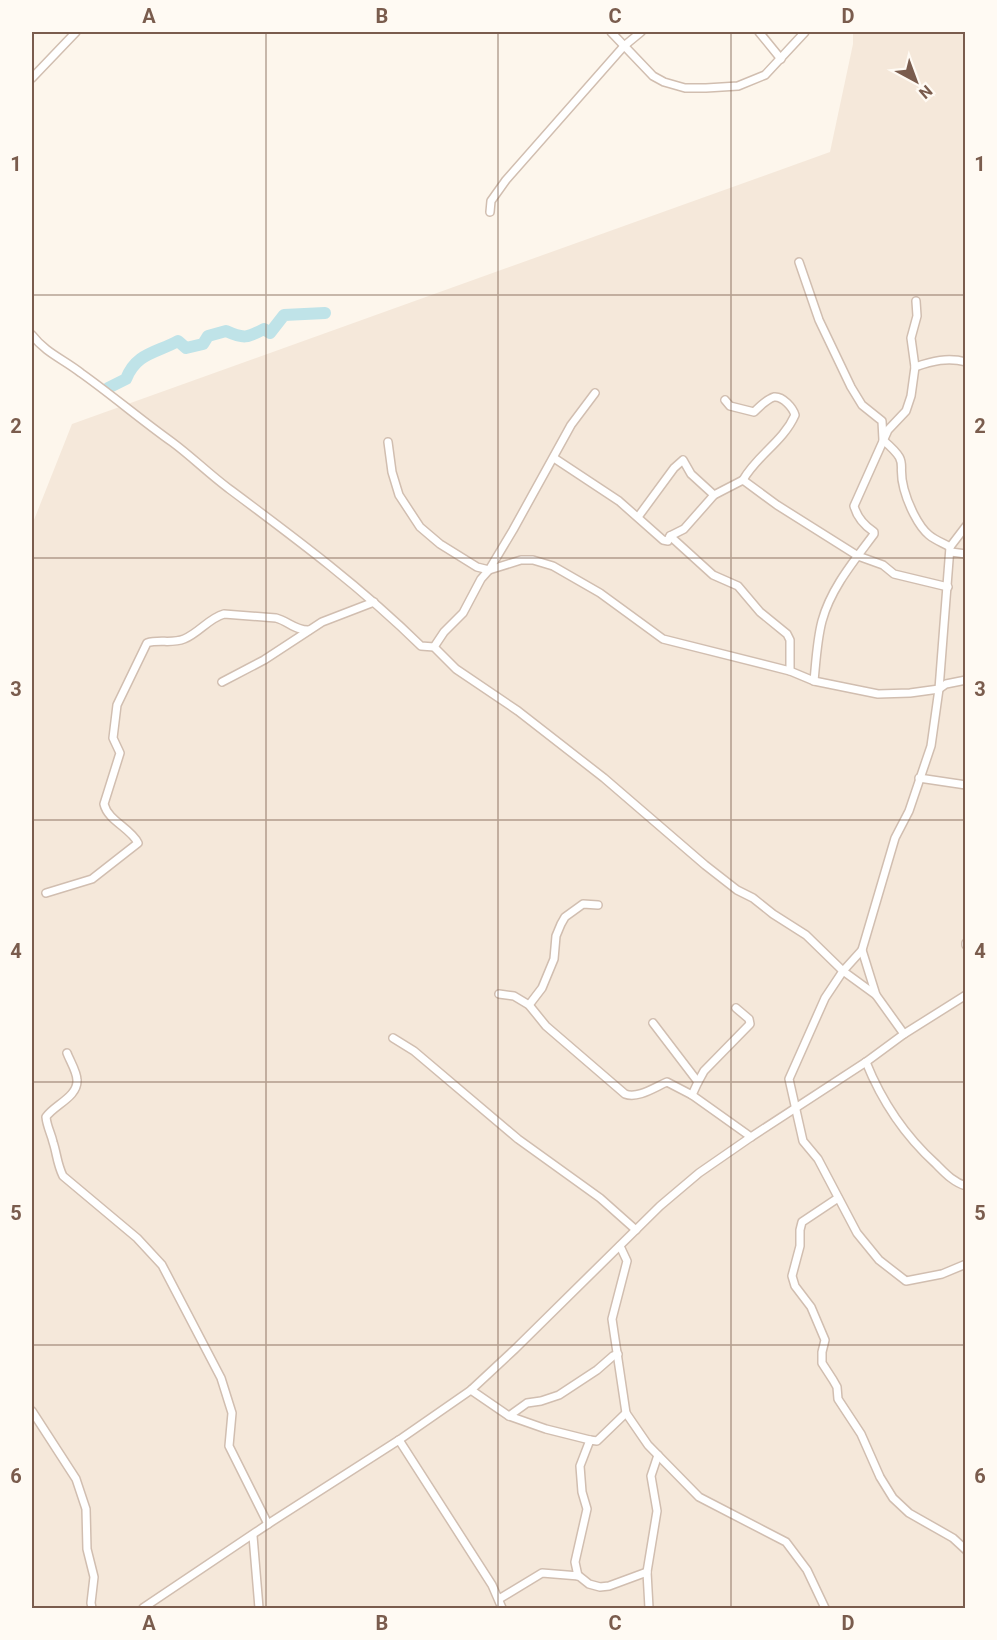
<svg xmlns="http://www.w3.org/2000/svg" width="997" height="1640" viewBox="0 0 997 1640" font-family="Roboto,sans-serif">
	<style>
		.residential { fill: #f5e8da }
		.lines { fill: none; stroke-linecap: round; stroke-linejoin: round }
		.river { stroke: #bfe3e8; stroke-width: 12 }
		.minor-casing { stroke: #d1beb0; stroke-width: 10 }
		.minor { stroke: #fff; stroke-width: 7 }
		.grid { fill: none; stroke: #7a5c4d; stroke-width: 1.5; stroke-opacity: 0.55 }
		.neatline { fill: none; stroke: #7a5c4d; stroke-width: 2 }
		.grid-label { font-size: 20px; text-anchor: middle; font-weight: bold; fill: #7a5c4d }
	</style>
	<rect width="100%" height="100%" fill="#fdf6ec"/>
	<polygon class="residential" points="853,32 965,32 965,1608 32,1608 32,525 72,424 830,152 853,44"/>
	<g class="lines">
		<path class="river" d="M108,388L126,379C136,353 156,353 178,341L186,348L203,344L208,336L226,331C244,339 247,338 264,329L270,333L284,315L325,313"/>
		<g class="minor-casing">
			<g id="minor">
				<polyline points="611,32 653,76 664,82 685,88 706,88 738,86 765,75 805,32"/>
				<polyline points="759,32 781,59"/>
				<polyline points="32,78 76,32"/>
				<polyline points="490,212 491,201 506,180 624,46 641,32"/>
				<path d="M799,262L819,320L851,387L862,405L882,421L883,440C912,465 896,461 904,489C908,504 918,526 929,535C935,540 943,543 950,547"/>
				<path d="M32,335C46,353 63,359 81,373C112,395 141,420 172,442C191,456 208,473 228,488C295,538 361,587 421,646L434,647L456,669L518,711L604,778L705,865L737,890L753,898L773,914L806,935L843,971L876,995"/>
				<path d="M915,367C932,361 948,357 966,362"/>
				<path d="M725,400L730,406L754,412C759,407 767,399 774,397C783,396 793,408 795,415C783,442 757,455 743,480"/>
				<polyline points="388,442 392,472 399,495 420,527 440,544 477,567 489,570 521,560 533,560 553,566 600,593 663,639 790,671 814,681 878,694 910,693 939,689 946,684 966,680"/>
				<polyline points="554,458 619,501 663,540 668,541 670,536 684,529 714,495 743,480 777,505 858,556 883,565 894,574 948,587"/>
				<polyline points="638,517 674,468 683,460 691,474 714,495"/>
				<polyline points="966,526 950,547 939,689 931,746 909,811 895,838 862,950 843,971 825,998 789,1079 803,1141 818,1159 857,1233 879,1260 906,1281 942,1274 966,1264"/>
				<polyline points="670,536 713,575 738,586 760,612 787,634 790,640 790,671"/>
				<polyline points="951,552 966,554"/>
				<polyline points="434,647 444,632 463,613 481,579 489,570 513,530 571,425 595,393"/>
				<path d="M814,681C816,661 817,640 822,621C831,588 854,561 874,534V532C865,526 857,517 854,506L888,430L906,411L911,396L915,367L911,338L917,316L916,301"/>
				<polyline points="222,682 264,660 322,622 374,602"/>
				<polyline points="919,778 966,785"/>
				<path d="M46,893L92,879L138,843C131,828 108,821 104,804L120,753L113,738L117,705L147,643C159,639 172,644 184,639C199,633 209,618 224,614L276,618C288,621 296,631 309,630"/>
				<polyline points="966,943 966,945"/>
				<polyline points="862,950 876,995 904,1034"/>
				<path d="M499,994L514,996L529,1005L546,1026L625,1094C638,1099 655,1087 667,1082L692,1095L751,1137"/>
				<polyline points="529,1005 542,988 554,959 556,936 561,924 565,917 583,904 598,905"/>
				<polyline points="653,1023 698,1082 692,1095"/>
				<polyline points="393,1038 414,1051 518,1139 600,1198 636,1230"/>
				<path d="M67,1053C70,1061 77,1072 77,1080C78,1097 54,1105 46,1117C47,1127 51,1133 53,1142C57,1154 57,1164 63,1176L137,1238L162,1265L221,1378L232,1413L229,1446L268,1524"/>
				<path d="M866,1062C882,1102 904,1135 936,1164C945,1173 953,1182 966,1186"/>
				<polyline points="698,1082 704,1071 750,1024 749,1019 736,1008"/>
				<polyline points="838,1198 802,1222 800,1230 800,1246 792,1276 795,1286 811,1307 825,1340 822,1352 822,1363 833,1380 837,1387 838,1399 861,1434 880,1477 893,1498 909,1513 953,1538 966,1550"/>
				<polyline points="620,1246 627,1261 612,1319 626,1413 648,1445 699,1497 786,1542 807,1570 825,1608"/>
				<polyline points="471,1390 509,1416 546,1429 590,1440"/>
				<polyline points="32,1411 76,1479 86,1509 87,1549 94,1577 91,1603 92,1608"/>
				<polyline points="509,1416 527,1403 541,1401 559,1395 597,1370 613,1356 618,1354"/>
				<polyline points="399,1440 492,1585 502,1608"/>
				<polyline points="253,1536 259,1608"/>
				<polyline points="578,1576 575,1562 587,1509 582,1492 580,1466 590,1440 597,1441 626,1413"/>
				<polyline points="499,1599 542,1573 579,1576 589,1584 600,1587 609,1586 647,1572"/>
				<polyline points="143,1608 268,1524 399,1440 471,1390 515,1349 660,1206 699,1173 751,1137 866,1062 904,1034 966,995"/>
				<polyline points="649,1608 647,1572 657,1511 651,1476 658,1455"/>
			</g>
		</g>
		<use href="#minor" class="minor"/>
	</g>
	<path class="grid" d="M266,32V1608M498,32V1608M731,32V1608M32,295H966M32,558H966M32,820H966M32,1082H966M32,1345H966"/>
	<rect width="997" height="1640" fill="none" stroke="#fffaf3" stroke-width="66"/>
	<g transform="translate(916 81) rotate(139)" stroke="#fffaf3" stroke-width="4.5" paint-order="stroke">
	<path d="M0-4.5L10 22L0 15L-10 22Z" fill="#7a5c4d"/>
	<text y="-9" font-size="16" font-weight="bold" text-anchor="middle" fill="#7a5c4d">N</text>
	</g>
	<rect x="33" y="33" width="931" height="1574" class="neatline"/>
	<g class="grid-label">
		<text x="149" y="23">A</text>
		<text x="382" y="23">B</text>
		<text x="615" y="23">C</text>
		<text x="848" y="23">D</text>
		<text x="16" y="171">1</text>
		<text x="980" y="171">1</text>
		<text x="16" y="433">2</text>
		<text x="980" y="433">2</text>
		<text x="16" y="696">3</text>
		<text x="980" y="696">3</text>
		<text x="16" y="958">4</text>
		<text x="980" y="958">4</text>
		<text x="16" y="1220">5</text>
		<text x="980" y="1220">5</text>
		<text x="16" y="1483">6</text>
		<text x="980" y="1483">6</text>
		<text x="149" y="1630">A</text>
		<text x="382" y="1630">B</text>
		<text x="615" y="1630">C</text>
		<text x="848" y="1630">D</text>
	</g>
</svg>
